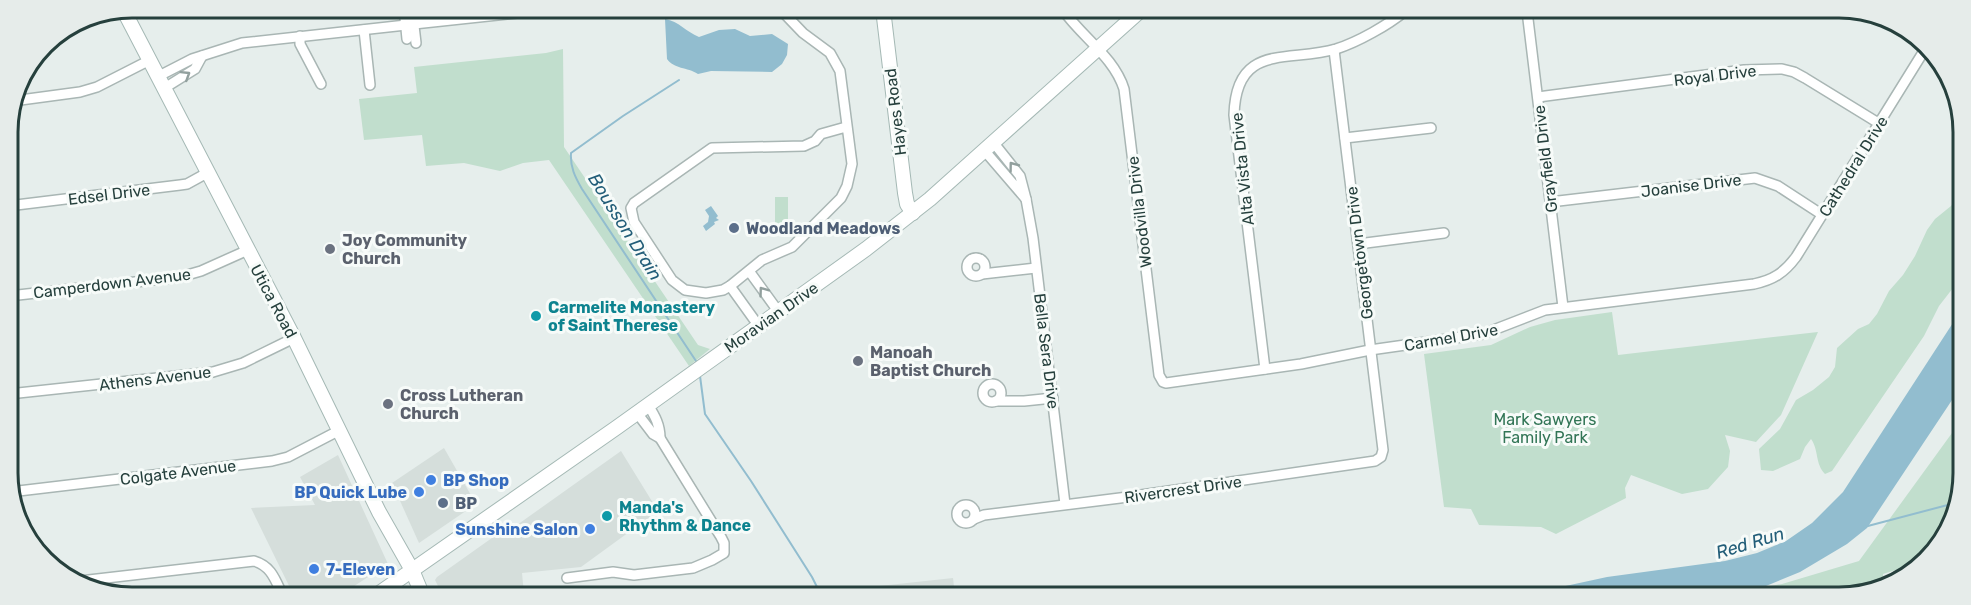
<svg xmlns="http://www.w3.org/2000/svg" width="1971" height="605" viewBox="0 0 1971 605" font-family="Rubik,sans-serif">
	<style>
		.built { fill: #d5dedb }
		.green { fill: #c1decd }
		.water { fill: #92bdcf }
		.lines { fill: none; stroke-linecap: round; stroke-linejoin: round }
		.stream { stroke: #92bdcf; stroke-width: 2 }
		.street-casing { stroke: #a9b6b4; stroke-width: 12 }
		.secondary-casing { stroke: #a5b9b5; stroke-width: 16 }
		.street { stroke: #fff; stroke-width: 9 }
		.secondary { stroke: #fff; stroke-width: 14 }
		.oneway { stroke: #92a09e }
		.service-dot { fill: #5c6f8a; stroke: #f7fbf9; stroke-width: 2 }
		.worship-dot { fill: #6b7280; stroke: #f7fbf9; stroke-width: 2 }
		.culture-dot { fill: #0f9aa8; stroke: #f7fbf9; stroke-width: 2 }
		.shop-dot { fill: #3f7fe0; stroke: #f7fbf9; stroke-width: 2 }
		.labels { text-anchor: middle; stroke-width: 6; stroke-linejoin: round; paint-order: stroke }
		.street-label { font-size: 16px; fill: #26403d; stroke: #f7fbf9 }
		.service-label { font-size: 16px; font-weight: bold; fill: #4e5e75; stroke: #f7fbf9; text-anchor: start }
		.worship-label { font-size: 16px; font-weight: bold; fill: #5b616d; stroke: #f7fbf9; text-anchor: start }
		.culture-label { font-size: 16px; font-weight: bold; fill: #0d838f; stroke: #f7fbf9; text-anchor: start }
		.park-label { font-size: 16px; fill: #327556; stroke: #f7fbf9 }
		.shop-label { font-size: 16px; font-weight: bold; fill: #366cbe; stroke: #f7fbf9; text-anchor: start }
		.water-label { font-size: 18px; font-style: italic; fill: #235e79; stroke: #f7fbf9 }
		.rim { fill: none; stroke: #26403d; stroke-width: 3 }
	</style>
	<rect width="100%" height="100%" fill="#e6eeec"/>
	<g class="built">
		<polygon points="444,448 476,504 419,543 392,483"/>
		<polygon points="621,451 658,511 581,567 522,573 524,594 442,594 435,580 437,577 506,528 517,525"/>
		<polygon points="338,455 388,564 342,594 293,594 251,508 315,505 300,477"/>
		<polygon points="953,578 955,595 798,595 815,593"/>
	</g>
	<g class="green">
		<polygon points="563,49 564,147 698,345 710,349 689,366 549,160 523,163 500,171 464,163 426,166 422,135 364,140 359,99 417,93 414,67 546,53"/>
		<path d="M1961,192L1960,279L1939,306L1924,336L1832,471L1825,474C1815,464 1819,450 1811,439L1805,447L1800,459L1773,471L1761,470L1759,449L1780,429L1796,400L1813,390L1829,377L1835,367L1837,348L1858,329L1869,324L1877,314L1889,291L1903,275L1915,256L1927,230L1935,219L1951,206Z"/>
		<polygon points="775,197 788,197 788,224 775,225"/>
		<polygon points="1612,312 1618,355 1818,332 1781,415 1756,442 1725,435 1730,451 1728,467 1708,489 1682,494 1631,475 1625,488 1626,498 1556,534 1541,527 1479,525 1471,509 1444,507 1424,354 1491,345 1530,327 1555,320"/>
		<polygon points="1960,422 1959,506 1921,562 1883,574 1884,583 1847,597 1708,597 1782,584 1859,561"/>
	</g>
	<g class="water">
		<path d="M665,19C679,21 686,32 699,37L719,30L735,29L750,36L772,34L788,44L787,55L782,64L772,72L711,71L698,74C687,67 674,69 667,59Z"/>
		<polygon points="711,206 718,216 716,218 719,220 714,222 715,224 706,231 703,226 708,222 709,216 705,210"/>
		<polygon points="1960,312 1960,388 1867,528 1847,544 1800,572 1766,586 1704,597 1519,596 1607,577 1725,561 1757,553 1786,541 1812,523 1843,492"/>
	</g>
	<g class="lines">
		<g class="stream">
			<path d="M679,80L623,116L571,153C570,167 575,177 582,189L696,361"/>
			<polyline points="700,376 705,414 751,481 812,577 821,595"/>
			<polyline points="1864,527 1959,502"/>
		</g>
		<g class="street-casing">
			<g id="street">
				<polyline points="404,8 407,39"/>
				<polyline points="412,9 416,43"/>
				<polyline points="780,9 803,33 830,53 840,71 852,164 847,186 841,198 792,247 762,260 730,286 723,290 706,293 685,290 672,280 634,222 631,208 634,203 712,148 804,146 815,141 821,134 846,127"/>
				<path d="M1063,10C1082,37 1114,57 1124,89L1159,375L1163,382L1166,383L1301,364L1370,350L1483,334L1545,310L1754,284C1773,280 1784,273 1796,257L1927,46"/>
				<polyline points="1527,11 1563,307"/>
				<polyline points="414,24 545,10"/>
				<polyline points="364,30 370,85"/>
				<polyline points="300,36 300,44 321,84"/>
				<polyline points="157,77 192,59 242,43 406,25"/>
				<polyline points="163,89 195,69 202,56"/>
				<polyline points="1538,97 1744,70 1782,69 1794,72 1805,78 1880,124"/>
				<polyline points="13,101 80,92 97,87 148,61"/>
				<polyline points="1345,138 1431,128"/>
				<polyline points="984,150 1026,199 1020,176 993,142"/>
				<polyline points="1026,199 1033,238 1065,504"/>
				<polyline points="1550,202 1755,178 1778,186 1821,214"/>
				<polyline points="8,206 180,185 187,184 207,173"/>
				<polyline points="1358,244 1444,233"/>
				<circle cx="976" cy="267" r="9"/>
				<polyline points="749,271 778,311"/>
				<polyline points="982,274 1036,268"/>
				<polyline points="730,286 758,325"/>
				<polyline points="9,296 180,277 201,271 248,250"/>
				<path d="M1265,369L1234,115C1236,42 1288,63 1336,49C1358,42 1388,25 1405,11"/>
				<circle cx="992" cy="393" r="9"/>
				<polyline points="9,394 213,372 243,363 294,338"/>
				<polyline points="996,401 1024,401 1053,398"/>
				<path d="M637,413L653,434L660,438C660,425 655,416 648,405"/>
				<polyline points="10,492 272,461 288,457 340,430"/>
				<circle cx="966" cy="514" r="9"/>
				<polyline points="974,519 984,515 1120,498 1375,461 1381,457 1383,450 1334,50"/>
				<polyline points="567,578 613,572 634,575 693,568 712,560 724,553 724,543 721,537 660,438"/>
				<path d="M80,581L254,561C271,566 275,579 282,594"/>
			</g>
		</g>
		<g class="secondary-casing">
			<g id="secondary">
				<polyline points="123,9 294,338 379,512 412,570 422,594"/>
				<polyline points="883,9 905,193 907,204 913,213"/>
				<polyline points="378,594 616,428 866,249 930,199 1141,10"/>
			</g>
		</g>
		<use href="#street" class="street"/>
		<use href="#secondary" class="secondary"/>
	</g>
	<defs><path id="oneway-chevron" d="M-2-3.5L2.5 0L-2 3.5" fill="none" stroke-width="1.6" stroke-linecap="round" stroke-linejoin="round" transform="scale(1.5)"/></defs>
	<g class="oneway">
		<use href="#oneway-chevron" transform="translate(186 75) rotate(-32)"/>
		<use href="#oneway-chevron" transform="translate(1013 166) rotate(-127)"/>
		<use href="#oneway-chevron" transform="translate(763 291) rotate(-126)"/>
	</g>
	<g class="service-dot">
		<circle cx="734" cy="228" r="6"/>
		<circle cx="443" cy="503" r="6"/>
	</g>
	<g class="worship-dot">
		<circle cx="330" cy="249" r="6"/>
		<circle cx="858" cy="361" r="6"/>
		<circle cx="388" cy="404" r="6"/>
	</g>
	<g class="culture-dot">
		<circle cx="536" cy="316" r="6"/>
		<circle cx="607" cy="516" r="6"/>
	</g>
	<g class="shop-dot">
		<circle cx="431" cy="480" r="6"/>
		<circle cx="419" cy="492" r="6"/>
		<circle cx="590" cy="529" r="6"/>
		<circle cx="314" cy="569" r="6"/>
	</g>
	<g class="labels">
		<g class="street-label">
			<text transform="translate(1715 75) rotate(-7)" y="6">Royal Drive</text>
			<text transform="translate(895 112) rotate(-97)" y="6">Hayes Road</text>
			<text transform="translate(1545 159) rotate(-97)" y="6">Grayfield Drive</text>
			<text transform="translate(1853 166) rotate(-58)" y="6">Cathedral Drive</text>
			<text transform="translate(1242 169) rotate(-96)" y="6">Alta Vista Drive</text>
			<text transform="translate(1691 185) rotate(-7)" y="6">Joanise Drive</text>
			<text transform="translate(109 194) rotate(-7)" y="6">Edsel Drive</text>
			<text transform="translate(1139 212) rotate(-97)" y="6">Woodvilla Drive</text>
			<text transform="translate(1359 253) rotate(-97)" y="6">Georgetown Drive</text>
			<text transform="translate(112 283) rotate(-7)" y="6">Camperdown Avenue</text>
			<text transform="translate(274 301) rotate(62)" y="6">Utica Road</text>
			<text transform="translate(771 317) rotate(-35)" y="6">Moravian Drive</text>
			<text transform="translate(1451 337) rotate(-10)" y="6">Carmel Drive</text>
			<text transform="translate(1047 351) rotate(83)" y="6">Bella Sera Drive</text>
			<text transform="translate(155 378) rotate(-7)" y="6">Athens Avenue</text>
			<text transform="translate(178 472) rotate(-7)" y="6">Colgate Avenue</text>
			<text transform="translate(1183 489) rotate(-8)" y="6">Rivercrest Drive</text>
		</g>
		<g class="service-label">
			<text x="746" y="234">Woodland Meadows</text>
			<text x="455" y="509">BP</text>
		</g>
		<g class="worship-label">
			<text x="342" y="246">Joy Community<tspan x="342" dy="18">Church</tspan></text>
			<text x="870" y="358">Manoah<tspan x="870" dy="18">Baptist Church</tspan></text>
			<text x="400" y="401">Cross Lutheran<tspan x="400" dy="18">Church</tspan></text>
		</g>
		<g class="culture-label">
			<text x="548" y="313">Carmelite Monastery<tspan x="548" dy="18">of Saint Therese</tspan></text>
			<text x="619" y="513">Manda's<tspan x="619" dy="18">Rhythm &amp; Dance</tspan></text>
		</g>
		<g class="park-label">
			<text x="1545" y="425">Mark Sawyers<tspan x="1545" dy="18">Family Park</tspan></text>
		</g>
		<g class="shop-label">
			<text x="443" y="486">BP Shop</text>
			<text x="407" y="498" text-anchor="end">BP Quick Lube</text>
			<text x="578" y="535" text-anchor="end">Sunshine Salon</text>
			<text x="326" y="575">7-Eleven</text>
		</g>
		<g class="water-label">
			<text transform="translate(625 227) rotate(58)" y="6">Bousson Drain</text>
			<text transform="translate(1750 543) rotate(-17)" y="6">Red Run</text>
		</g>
	</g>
	<path d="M0 0H1971V605H0ZM132 18H1839A114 114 0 0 1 1953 132V473A114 114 0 0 1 1839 587H132A114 114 0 0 1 18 473V132A114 114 0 0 1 132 18Z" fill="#e6ecea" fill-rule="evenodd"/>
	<path class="rim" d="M132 18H1839A114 114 0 0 1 1953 132V473A114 114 0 0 1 1839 587H132A114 114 0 0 1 18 473V132A114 114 0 0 1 132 18Z"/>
</svg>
